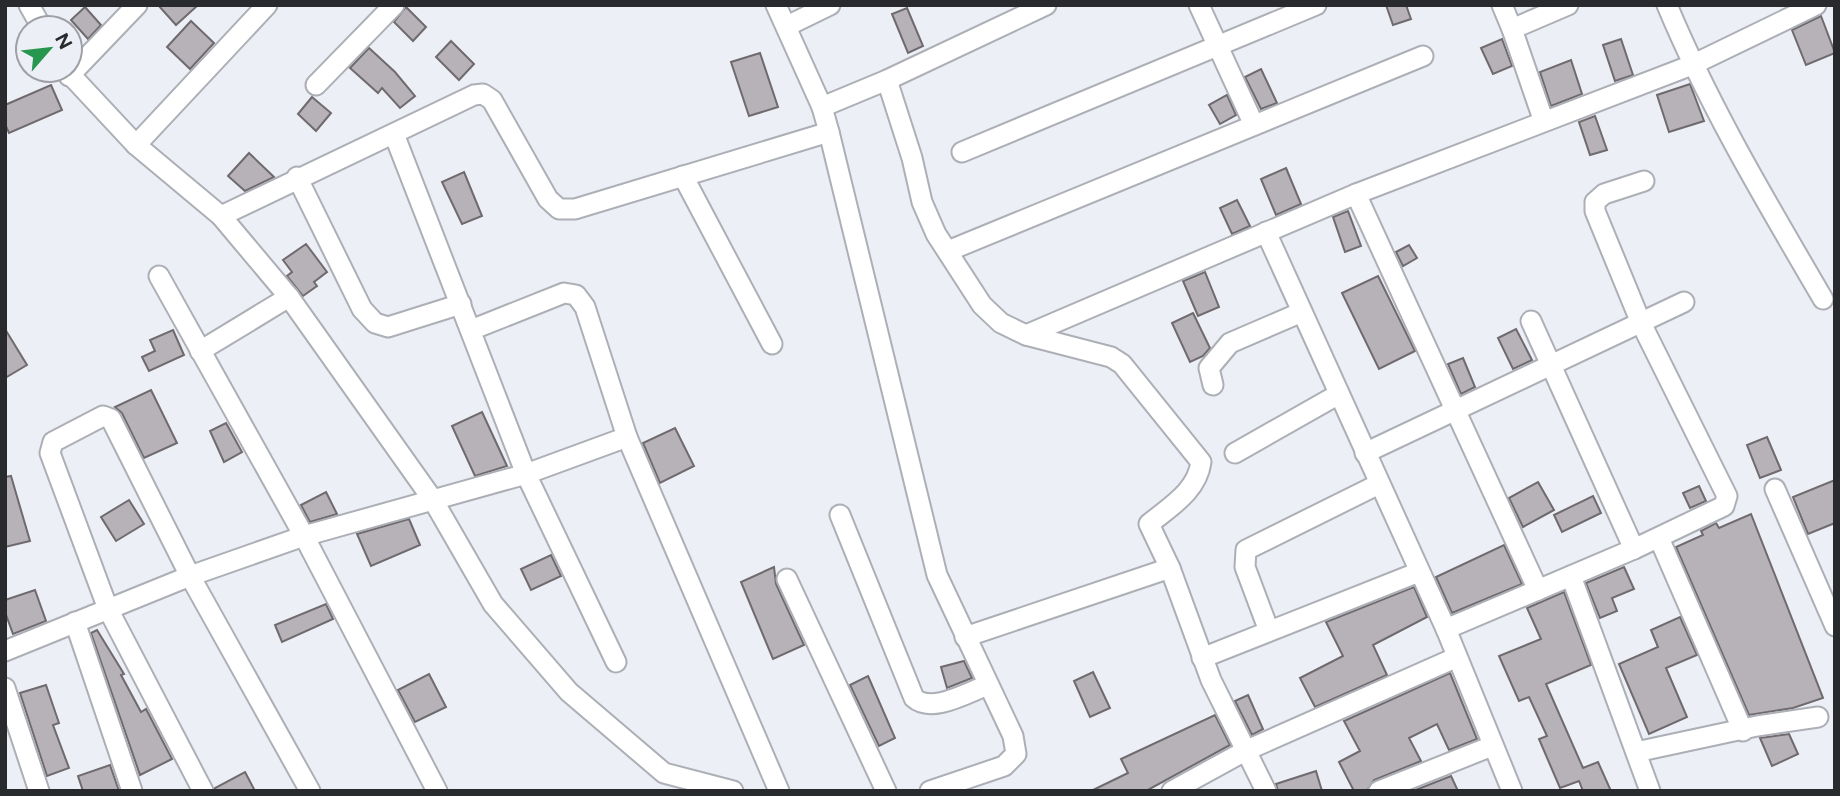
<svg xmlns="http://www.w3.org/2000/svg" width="1840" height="796" viewBox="0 0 1840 796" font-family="Figtree,sans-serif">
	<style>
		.building { fill: #b7b2b7; stroke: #6f6a6e; stroke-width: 2 }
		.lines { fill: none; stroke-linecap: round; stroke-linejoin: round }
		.minor-casing { stroke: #adafb6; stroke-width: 23 }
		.minor { stroke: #fff; stroke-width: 19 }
	</style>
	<rect width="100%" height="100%" fill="#eceff5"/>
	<g class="building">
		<polygon points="158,5 198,5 176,25"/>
		<polygon points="1386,5 1406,5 1411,19 1393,25"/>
		<polygon points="85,7 101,25 88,39 71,20"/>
		<polygon points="406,7 426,27 413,41 394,22"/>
		<polygon points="907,8 923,46 908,53 892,14"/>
		<polygon points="1821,16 1835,53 1806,65 1792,30"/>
		<polygon points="191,21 214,43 190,69 167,47"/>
		<polygon points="1502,39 1512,66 1493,74 1481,48"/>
		<polygon points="1621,39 1633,75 1615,81 1603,45"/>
		<polygon points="451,41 474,64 459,80 436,57"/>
		<polygon points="369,48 395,72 415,96 400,108 382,88 378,93 350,68"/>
		<polygon points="760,53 778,107 749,116 731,62"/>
		<polygon points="1571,60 1582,94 1551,106 1540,72"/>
		<polygon points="1261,69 1277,103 1261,109 1245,77"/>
		<polygon points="1690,84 1704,121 1669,132 1657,95"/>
		<polygon points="51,85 62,110 9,133 5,124 5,105"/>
		<polygon points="1227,95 1236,115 1220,124 1209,105"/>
		<polygon points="312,97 331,113 316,131 298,114"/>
		<polygon points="1595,116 1607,150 1590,155 1579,122"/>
		<polygon points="249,153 274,177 245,191 228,176"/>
		<polygon points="1286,168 1301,204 1276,215 1261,179"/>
		<polygon points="464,172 482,216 462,224 442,182"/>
		<polygon points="1237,200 1250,226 1232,234 1220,208"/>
		<polygon points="1348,211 1361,246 1345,252 1333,217"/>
		<polygon points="306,244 327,272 314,282 317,286 303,296 287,276 292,272 283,260"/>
		<polygon points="1409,245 1417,258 1403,266 1396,252"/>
		<polygon points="1205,272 1219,307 1198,316 1183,281"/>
		<polygon points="1378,276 1415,351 1379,369 1342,293"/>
		<polygon points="1193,313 1210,348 1203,356 1190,362 1172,323"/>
		<polygon points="5,329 27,365 5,378"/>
		<polygon points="1516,329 1532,360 1513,369 1498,338"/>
		<polygon points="173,330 184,355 149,371 142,357 155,351 150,340"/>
		<polygon points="1463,358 1475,387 1461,394 1448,364"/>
		<polygon points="151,390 177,443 144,458 122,413 115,407"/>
		<polygon points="482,412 507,466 475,476 452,426"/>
		<polygon points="226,423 242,452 224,462 210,431"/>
		<polygon points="675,428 694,466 660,483 643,443"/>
		<polygon points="1767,437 1781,470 1760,478 1747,445"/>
		<polygon points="11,476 30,541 5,547 5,477"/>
		<polygon points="1835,480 1835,523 1808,534 1793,497"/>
		<polygon points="1538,482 1554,510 1523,527 1509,498"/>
		<polygon points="1699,486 1706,501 1690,508 1683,493"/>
		<polygon points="326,492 337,514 310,522 301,505"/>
		<polygon points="1593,496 1601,513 1562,532 1554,515"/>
		<polygon points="129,500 144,524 116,541 101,517"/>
		<polygon points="1751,514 1823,698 1793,708 1749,715 1676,547 1703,535 1701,531 1716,523 1719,528"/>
		<polygon points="409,519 420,545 371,566 357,534"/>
		<polygon points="1504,545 1522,584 1452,613 1436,577"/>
		<polygon points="551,555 561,576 531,590 521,569"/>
		<polygon points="774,567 776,584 804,645 773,659 741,582"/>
		<polygon points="1624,567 1634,589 1612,598 1617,611 1600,618 1586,583"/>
		<polygon points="1414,587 1427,617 1373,645 1387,675 1315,707 1300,678 1343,656 1326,622"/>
		<polygon points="35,590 46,621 13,634 5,612 5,600"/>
		<polygon points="1564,592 1591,665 1546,684 1583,768 1598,762 1611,791 1583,791 1579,781 1560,788 1539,739 1547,736 1529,697 1519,701 1499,656 1541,639 1527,608"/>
		<polygon points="326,604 333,619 282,642 275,625"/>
		<polygon points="1680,617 1697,655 1666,668 1687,717 1649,734 1619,664 1658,647 1651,630"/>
		<polygon points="97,630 124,674 121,675 141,712 146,709 172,759 140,775 91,633"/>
		<polygon points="964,661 972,678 947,688 941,667"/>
		<polygon points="1093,672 1110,708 1090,717 1074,681"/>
		<polygon points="1450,673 1477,739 1449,750 1437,724 1409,738 1421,761 1374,780 1367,791 1354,791 1339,762 1360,751 1344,721"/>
		<polygon points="429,674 446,707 415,722 398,690"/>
		<polygon points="868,676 895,738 879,746 850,685"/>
		<polygon points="46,685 59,723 53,725 69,768 47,776 20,693"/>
		<polygon points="1248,695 1263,729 1252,735 1235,701"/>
		<polygon points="1215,715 1230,745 1146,791 1091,791 1128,773 1121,759"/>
		<polygon points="1789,734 1798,754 1772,766 1760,738"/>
		<polygon points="110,765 119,791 83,791 78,776"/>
		<polygon points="1316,771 1322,791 1278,791 1276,784"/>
		<polygon points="245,772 255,791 215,791 215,788"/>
		<polygon points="1451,776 1458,791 1413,791"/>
	</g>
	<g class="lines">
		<g class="minor-casing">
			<g id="minor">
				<polyline points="29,5 42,28"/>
				<polyline points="776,5 822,107 829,132 937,575 1013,736 1016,754 1004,766 930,791"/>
				<polyline points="1199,5 1254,125"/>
				<polyline points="1502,5 1512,29"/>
				<path d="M1667,5C1710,108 1767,203 1823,299"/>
				<polyline points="787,26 830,5"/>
				<polyline points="66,70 136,145 221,216 289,297 433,500 493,604 569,692 664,773 733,791"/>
				<polyline points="69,76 137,5"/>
				<path d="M887,80L912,158L922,202L936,234L982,305L1001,323L1026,335L1111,357L1122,364L1201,462C1197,491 1171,506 1149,524L1170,568L1211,680L1266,791"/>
				<polyline points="316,85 394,5"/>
				<polyline points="822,107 887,80 1046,5"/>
				<polyline points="1543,119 1512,29 1568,5"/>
				<polyline points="394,134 526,474 616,662"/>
				<polyline points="136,145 267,5"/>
				<polyline points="962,152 1316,5"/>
				<polyline points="683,176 772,344"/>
				<polyline points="297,177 362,309 375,323 388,327 461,304"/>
				<polyline points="1356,194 1538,590"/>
				<polyline points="221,216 474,95 483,94 492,100 548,199 559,209 575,209 829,132"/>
				<polyline points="1266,232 1446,629 1512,791"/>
				<polyline points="948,251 1423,56"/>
				<polyline points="159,276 304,536 437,791"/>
				<polyline points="1531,321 1634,549"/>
				<polyline points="471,330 564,293 576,295 585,307 627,437"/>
				<polyline points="1026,335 1356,194 1692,65 1816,5"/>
				<polyline points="200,351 289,297"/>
				<polyline points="1213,385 1209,368 1230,343 1302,312"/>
				<polyline points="1235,453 1339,394"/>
				<polyline points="1365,453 1684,302"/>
				<polyline points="1775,489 1835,626"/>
				<path d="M840,515L914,698C932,714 968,692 988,685"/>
				<polyline points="1659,538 1743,731"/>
				<polyline points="1571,576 1650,791"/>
				<polyline points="787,579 886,791"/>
				<polyline points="75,622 132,791"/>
				<polyline points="1446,629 1634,549 1724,506 1727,496 1641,323 1595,211 1595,202 1604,194 1644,181"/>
				<polyline points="1269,631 1245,567 1246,550 1379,484"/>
				<polyline points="965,637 1170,568"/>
				<polyline points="5,651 190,576 304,536 526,474 627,437 779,791"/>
				<polyline points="1202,658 1419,572"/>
				<polyline points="5,688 39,791"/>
				<polyline points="1636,752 1757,726 1818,717"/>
				<polyline points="203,791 108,609 50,453 53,442 103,416 111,419 190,576 310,791"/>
				<polyline points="1172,791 1245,751 1455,658"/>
				<polyline points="1379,791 1492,746"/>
			</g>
		</g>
		<use href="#minor" class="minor"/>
	</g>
	<rect width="1840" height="796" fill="none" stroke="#292a2d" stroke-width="14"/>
	<g transform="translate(49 49) rotate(62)"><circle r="33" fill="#eceff5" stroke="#9ea0a5" stroke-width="2"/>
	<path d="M0-5L12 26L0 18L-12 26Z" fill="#27964f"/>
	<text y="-10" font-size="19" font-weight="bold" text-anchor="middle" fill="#292a2d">N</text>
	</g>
</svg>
